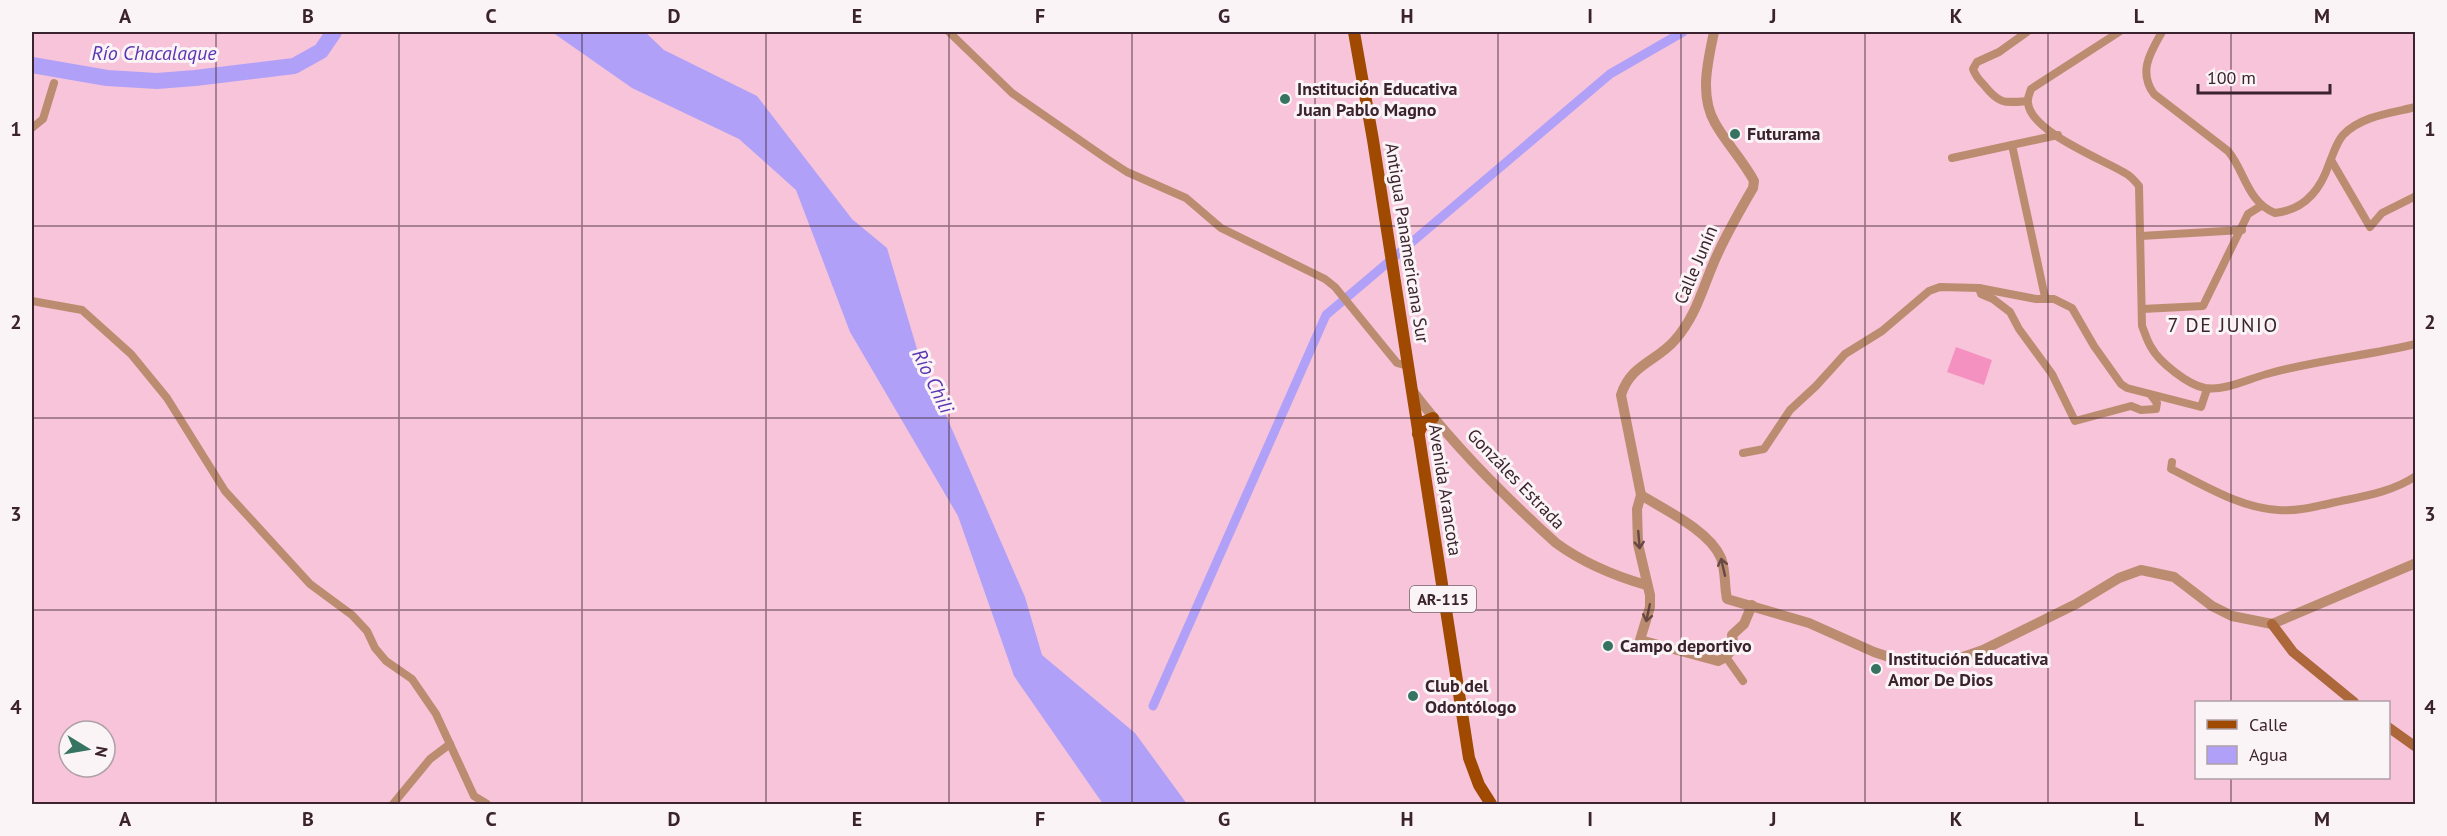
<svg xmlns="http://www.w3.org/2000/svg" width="2447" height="836" viewBox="0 0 2447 836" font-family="'PT Sans',sans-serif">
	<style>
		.green { fill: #f591c0 }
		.water { fill: #b0a0f8 }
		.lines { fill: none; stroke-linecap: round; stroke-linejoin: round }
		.canal { stroke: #b0a0f8; stroke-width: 9 }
		.river { stroke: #b0a0f8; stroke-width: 16 }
		.minor { stroke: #bc8c70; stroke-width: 8 }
		.tertiary { stroke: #bc8c70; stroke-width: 10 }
		.secondary { stroke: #ac673b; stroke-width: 10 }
		.primary { stroke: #9f4a00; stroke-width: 12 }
		.oneway { stroke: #684844 }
		.grid { fill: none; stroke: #3b232d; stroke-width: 1.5; stroke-opacity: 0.55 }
		.poi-dot { fill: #367461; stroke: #fbf4f6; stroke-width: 2 }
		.labels { text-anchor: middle; stroke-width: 6; stroke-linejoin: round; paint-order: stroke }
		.shield { fill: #fbf4f6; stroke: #756269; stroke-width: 1.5 }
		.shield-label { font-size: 16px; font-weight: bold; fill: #3b232d }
		.poi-label { font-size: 18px; font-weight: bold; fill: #3b232d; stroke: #fbf4f6; text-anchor: start }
		.street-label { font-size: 18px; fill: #3b232d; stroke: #fbf4f6 }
		.water-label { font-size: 20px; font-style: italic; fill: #5c35b3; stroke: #fbf4f6 }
		.neighbourhood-label { font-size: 20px; letter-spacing: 1.5px; fill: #3b232d; stroke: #fbf4f6 }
		.neatline { fill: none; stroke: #3b232d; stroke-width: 2 }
		.grid-label { font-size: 20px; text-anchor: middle; font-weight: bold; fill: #3b232d }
	</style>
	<rect width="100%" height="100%" fill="#f8c4da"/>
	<polygon class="green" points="1956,347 1992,360 1984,385 1947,372"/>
	<polygon class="water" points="552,32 645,32 664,50 757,96 852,219 887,248 917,349 1025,597 1042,655 1135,733 1187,804 1103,804 1014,676 958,516 850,332 796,190 739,139 632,88"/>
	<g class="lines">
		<polyline class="canal" points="1153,706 1326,315 1610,74 1683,32"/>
		<polyline class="river" points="32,65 107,78 157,81 195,78 294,66 321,51 334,32"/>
		<g class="minor">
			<polyline points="949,32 1012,93 1107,159 1127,172 1186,198 1221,228 1325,279 1335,287 1397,363 1408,366"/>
			<path d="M2027,32L1999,52L1977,62L1973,69C1975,75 1979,80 1984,85C1999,104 2004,103 2027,101"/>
			<path d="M2119,32L2031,89C2030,93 2027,98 2028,103C2031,132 2102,159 2125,173C2131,176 2135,181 2139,186L2142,326C2145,333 2147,341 2151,347C2159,362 2188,385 2205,388C2225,391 2248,379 2267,374C2316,360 2366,356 2416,344"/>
			<path d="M2162,32C2150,53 2138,72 2154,94L2228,151C2245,171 2247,202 2275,213C2304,210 2320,191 2329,164C2333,155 2336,143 2343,135C2361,116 2391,113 2416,107"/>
			<polyline points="32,128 43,119 54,83"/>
			<polyline points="2012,145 2045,297"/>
			<polyline points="1952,158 2058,135"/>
			<polyline points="2331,160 2370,227 2382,213 2416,196"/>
			<polyline points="2141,236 2242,230"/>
			<polyline points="1979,288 1981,294 1993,299 2010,312 2019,329 2052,374 2075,421 2131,406 2141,410 2156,409 2157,403 2151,395"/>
			<polyline points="32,301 82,310 131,354 167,398 225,491 310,584 352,615 367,631 375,648 386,661 412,679 436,714 474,796 487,804"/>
			<polyline points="2142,309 2203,306 2248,214 2261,206"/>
			<polyline points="1743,453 1764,449 1790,410 1816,386 1845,354 1882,331 1929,291 1940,287 1979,288 2036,299 2054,299 2072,308 2094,346 2121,384 2127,388 2201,407 2207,389"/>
			<path d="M2172,462L2171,469C2204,485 2240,508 2278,510C2300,512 2325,504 2346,500C2371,495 2395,490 2416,476"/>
			<polyline points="1726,657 1743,681"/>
			<polyline points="393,804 430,759 450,744"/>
		</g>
		<g class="tertiary">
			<path d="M1714,32C1708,61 1699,95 1715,123C1726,143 1743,160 1754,181L1753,188C1739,212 1725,236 1714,262C1702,290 1696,316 1675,340C1656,362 1631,364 1621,395L1641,495L1637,509L1638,544L1650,595V607L1640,640L1718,661L1726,657L1734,647L1732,635L1744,624L1752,605"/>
			<path d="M1411,389C1453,445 1504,496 1556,543C1582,562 1615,576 1646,585"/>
			<path d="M1641,495C1665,510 1710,531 1721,558C1726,571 1724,585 1727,599L1809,623L1874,652L1895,659L1935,663L1954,660L1983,650L2076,604L2119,578L2141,570L2174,577L2212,606L2232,616L2272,624L2416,563"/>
		</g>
		<g class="secondary">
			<polyline points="2272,624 2293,652 2354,702"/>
			<polyline points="2388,727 2416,747"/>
		</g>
		<g class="primary">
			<polyline points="1354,32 1373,140 1469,758 1479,785 1491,804"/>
			<polyline points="1418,434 1424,422 1433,418"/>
		</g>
	</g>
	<defs><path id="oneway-shaft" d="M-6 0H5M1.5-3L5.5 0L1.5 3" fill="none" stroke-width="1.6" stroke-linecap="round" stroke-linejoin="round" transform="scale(1.5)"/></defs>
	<g class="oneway">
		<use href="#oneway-shaft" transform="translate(1639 540) rotate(85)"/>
		<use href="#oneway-shaft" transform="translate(1723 567) rotate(-103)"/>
		<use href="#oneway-shaft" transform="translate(1648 613) rotate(102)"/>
	</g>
	<path class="grid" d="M216,32V804M399,32V804M582,32V804M766,32V804M949,32V804M1132,32V804M1315,32V804M1498,32V804M1681,32V804M1865,32V804M2048,32V804M2231,32V702M32,226H2416M32,418H2416M32,610H2416M2231,778V804"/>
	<g class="poi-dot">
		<circle cx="1285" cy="99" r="6"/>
		<circle cx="1735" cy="134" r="6"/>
		<circle cx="1608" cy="646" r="6"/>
		<circle cx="1876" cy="669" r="6"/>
		<circle cx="1413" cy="696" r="6"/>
	</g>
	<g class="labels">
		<rect class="shield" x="1410" y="586" width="66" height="26" rx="4.5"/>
		<g class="shield-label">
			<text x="1443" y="605">AR-115</text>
		</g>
		<g class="poi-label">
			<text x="1297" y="95">Institución Educativa<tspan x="1297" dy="21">Juan Pablo Magno</tspan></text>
			<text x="1747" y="140">Futurama</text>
			<text x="1620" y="652">Campo deportivo</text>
			<text x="1888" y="665">Institución Educativa<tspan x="1888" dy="21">Amor De Dios</tspan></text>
			<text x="1425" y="692">Club del<tspan x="1425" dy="21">Odontólogo</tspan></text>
		</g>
		<g class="street-label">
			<text transform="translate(1407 243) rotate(81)" y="6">Antigua Panamericana Sur</text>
			<text transform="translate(1696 265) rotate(-67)" y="6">Calle Junín</text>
			<text transform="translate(1516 479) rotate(46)" y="6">Gonzáles Estrada</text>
			<text transform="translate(1445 490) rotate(81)" y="6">Avenida Arancota</text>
		</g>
		<g class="water-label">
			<text x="154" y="60">Río Chacalaque</text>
			<text transform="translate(933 381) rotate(64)" y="7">Río Chili</text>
		</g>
		<g class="neighbourhood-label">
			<text x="2223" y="332">7 DE JUNIO</text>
		</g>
	</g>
	<rect width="2447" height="836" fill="none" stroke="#fbf4f6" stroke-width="66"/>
	<rect x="2195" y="701" width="195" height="78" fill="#fbf4f6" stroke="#aea0a6" stroke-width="1.5"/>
	<rect x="2207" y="720" width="30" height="9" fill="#9f4a00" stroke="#aea0a6" stroke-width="1.5"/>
	<text x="2249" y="731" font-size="18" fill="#3b232d">Calle</text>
	<rect x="2207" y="746" width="30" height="18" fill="#b0a0f8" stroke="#aea0a6" stroke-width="1.5"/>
	<text x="2249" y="761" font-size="18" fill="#3b232d">Agua</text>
	<g transform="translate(87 749) rotate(101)"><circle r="28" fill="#fbf4f6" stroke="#aea0a6" stroke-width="1.5"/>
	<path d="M0-4.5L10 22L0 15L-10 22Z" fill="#367461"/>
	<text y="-9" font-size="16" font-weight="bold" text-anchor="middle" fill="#3b232d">N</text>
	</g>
	<path d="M2198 84v9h132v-9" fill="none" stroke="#3b232d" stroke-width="3"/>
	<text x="2207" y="84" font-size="18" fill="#3b232d" stroke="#fbf4f6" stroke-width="4.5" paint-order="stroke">100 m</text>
	<rect x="33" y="33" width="2381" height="770" class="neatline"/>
	<g class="grid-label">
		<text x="125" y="23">A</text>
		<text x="308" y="23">B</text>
		<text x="491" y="23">C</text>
		<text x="674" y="23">D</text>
		<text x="857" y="23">E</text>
		<text x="1040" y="23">F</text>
		<text x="1224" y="23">G</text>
		<text x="1407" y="23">H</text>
		<text x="1590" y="23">I</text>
		<text x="1773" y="23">J</text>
		<text x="1956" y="23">K</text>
		<text x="2139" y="23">L</text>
		<text x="2322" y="23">M</text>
		<text x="16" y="136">1</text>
		<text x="2430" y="136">1</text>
		<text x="16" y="329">2</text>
		<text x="2430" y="329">2</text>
		<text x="16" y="521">3</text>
		<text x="2430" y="521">3</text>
		<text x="16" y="714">4</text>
		<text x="2430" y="714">4</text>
		<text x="125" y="826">A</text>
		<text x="308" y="826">B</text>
		<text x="491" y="826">C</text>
		<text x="674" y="826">D</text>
		<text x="857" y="826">E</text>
		<text x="1040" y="826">F</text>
		<text x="1224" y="826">G</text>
		<text x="1407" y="826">H</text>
		<text x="1590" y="826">I</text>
		<text x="1773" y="826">J</text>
		<text x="1956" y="826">K</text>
		<text x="2139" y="826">L</text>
		<text x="2322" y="826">M</text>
	</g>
</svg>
